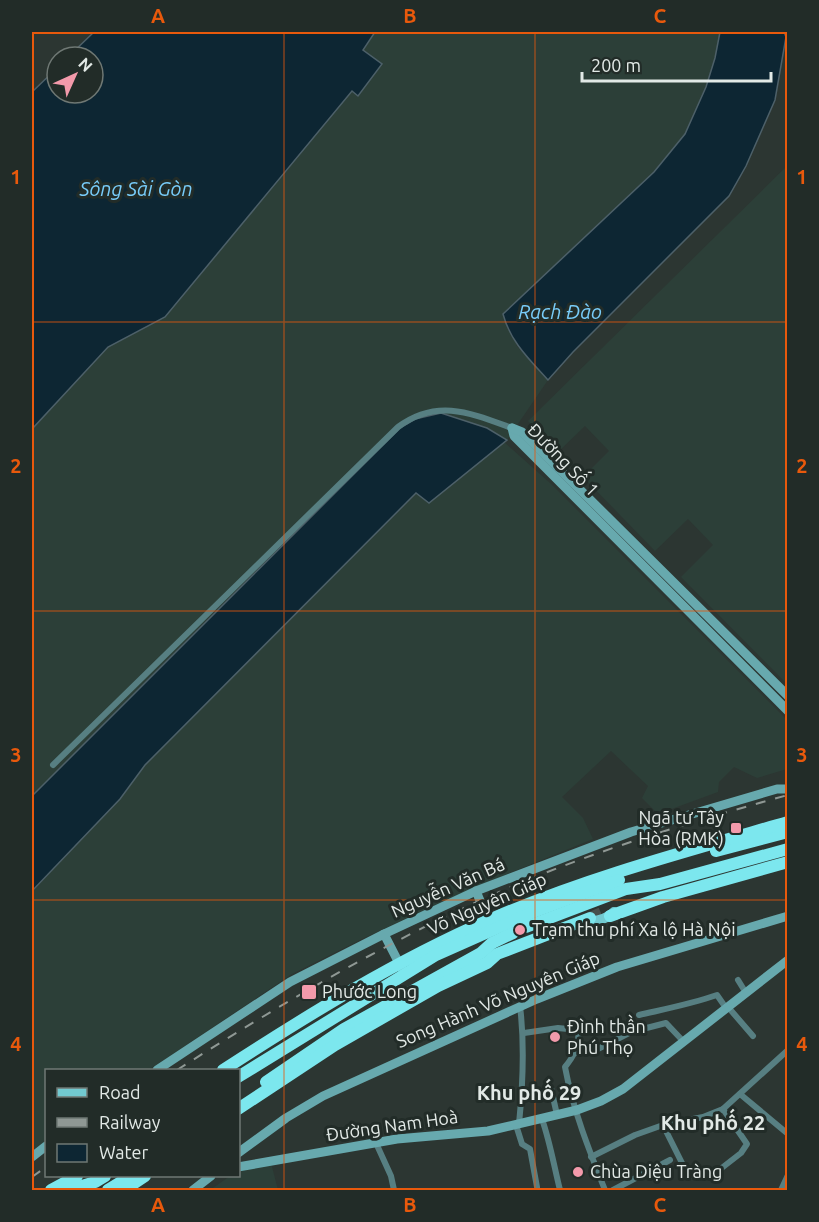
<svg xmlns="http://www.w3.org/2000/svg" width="819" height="1222" viewBox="0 0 819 1222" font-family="Ubuntu,sans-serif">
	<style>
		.built { fill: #2c3f38 }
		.water { fill: #0d2633; stroke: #4d6069; stroke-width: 1.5 }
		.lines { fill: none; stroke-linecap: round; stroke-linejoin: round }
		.highway-tunnel { stroke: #47514d; stroke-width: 12; stroke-dasharray: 12 6; stroke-linecap: butt }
		.street { stroke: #577f82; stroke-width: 6 }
		.secondary { stroke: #67a9ae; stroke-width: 9 }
		.primary { stroke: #72cad0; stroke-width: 10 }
		.highway { stroke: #7ce7ee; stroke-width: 12 }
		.rail { stroke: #8f9894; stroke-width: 2; stroke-dasharray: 10 10; stroke-linecap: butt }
		.grid { fill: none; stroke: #e8590c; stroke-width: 1.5; stroke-opacity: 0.55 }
		.poi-dot { fill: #f39aab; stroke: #222c28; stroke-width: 2 }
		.labels { text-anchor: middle; stroke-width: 6; stroke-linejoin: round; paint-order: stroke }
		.street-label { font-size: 18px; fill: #e2e9e6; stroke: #222c28 }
		.poi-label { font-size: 18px; fill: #e2e9e6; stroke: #222c28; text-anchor: start }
		.water-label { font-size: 20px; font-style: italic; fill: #78ccf9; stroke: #222c28 }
		.neighbourhood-label { font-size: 20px; font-weight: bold; fill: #e2e9e6; stroke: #222c28 }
		.neatline { fill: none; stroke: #e8590c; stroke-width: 2 }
		.grid-label { font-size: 20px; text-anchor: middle; font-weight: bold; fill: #e8590c }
	</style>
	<rect width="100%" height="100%" fill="#2c3632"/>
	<g class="built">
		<polygon points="375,32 720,32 715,58 706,87 685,134 516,345 548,380 507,440 487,428 441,413 400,428 32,796 32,429 108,347 165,317 352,91 358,95 363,50"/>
		<polygon points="787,166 787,684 681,577 713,545 688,519 655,551 583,477 609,451 585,426 558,452 528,421"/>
		<polygon points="504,442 550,483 787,720 787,769 757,778 734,767 719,782 718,792 658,814 642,798 648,786 611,751 562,797 583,818 593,839 471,889 364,938 292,974 149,1070 46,1070 46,1141 32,1151 32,891 120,799 145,765 417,493 429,503"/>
		<polygon points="271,1163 278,1190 210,1190 230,1176 238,1176 239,1170"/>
	</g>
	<g class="water">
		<polygon points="94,32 375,32 363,50 382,64 358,96 352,91 165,317 108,347 32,429 32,92 57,68 57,93 93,93 93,57 68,57"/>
		<path d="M720,32H784L786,37L775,100L746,166L729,196L573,352L548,380C529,359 510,341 503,314L654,172L685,134L706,87L715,58Z"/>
		<polygon points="441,413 487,428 507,440 429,503 416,493 145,765 120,799 32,891 32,796 400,428 415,419"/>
	</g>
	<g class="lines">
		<polyline class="highway-tunnel" points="590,918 604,912"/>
		<g class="street">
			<path d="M53,765L398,427C437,398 471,413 512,428"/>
			<polyline points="738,980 746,993"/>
			<polyline points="728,1007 753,1036"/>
			<path d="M639,1015C665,1009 691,1004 717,995L726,1008"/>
			<path d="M524,1033L558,1028L578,1030C580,1045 574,1056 565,1067C573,1110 589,1150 605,1190"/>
			<polyline points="575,1053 592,1052 631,1032 666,1023 683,1041"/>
			<polyline points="551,1088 557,1115"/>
			<polyline points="740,1094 788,1134"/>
			<path d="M542,1119C550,1142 554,1166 560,1190"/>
			<path d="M519,1124C523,1084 525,1046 520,1006"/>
			<polyline points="516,1125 522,1144 530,1149 537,1187"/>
			<polyline points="663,1125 689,1177"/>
			<polyline points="376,1143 391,1176 394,1190"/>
			<polyline points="591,1157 635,1135 663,1125 703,1117 723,1109 788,1050"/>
			<polyline points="714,1174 741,1153 747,1144 723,1109"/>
			<polyline points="613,1190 670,1160"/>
			<polyline points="781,1190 788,1175"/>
		</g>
		<g class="secondary">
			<polyline points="512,428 514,436 788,711"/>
			<polyline points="512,428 522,432 788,696"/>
			<polyline points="476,891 488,920"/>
			<polyline points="384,934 402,969"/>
			<polyline points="157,1070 290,982 384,934 476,891 631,832 777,789 788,789"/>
			<polyline points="238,1153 286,1118 323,1096 537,999 617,967 788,916"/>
			<polyline points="32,1157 46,1146"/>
			<polyline points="238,1167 397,1139 488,1131 577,1110 601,1101 623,1089 788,960"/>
			<polyline points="193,1190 211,1176"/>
		</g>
		<path class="primary" d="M582,923C592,923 607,919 614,912"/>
		<g class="highway">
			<polyline points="716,851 788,832"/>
			<polyline points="610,916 663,897 788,862"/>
			<polyline points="526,927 626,889 660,884 788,849"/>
			<path d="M223,1070C308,1015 395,961 489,920C585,878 687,851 788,822"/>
			<polyline points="238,1077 436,955 531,913 619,880"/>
			<polyline points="266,1082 344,1029 481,953 492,943 513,933"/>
			<polyline points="238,1109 335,1045 438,986 487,963 497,954 590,918"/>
			<polyline points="51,1190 77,1176"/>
			<polyline points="69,1190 95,1182 105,1176"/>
			<polyline points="108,1190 131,1176"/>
			<polyline points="124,1190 145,1176"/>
		</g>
		<g class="rail">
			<path d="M177,1070C287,1000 399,934 520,883C607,847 697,820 788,795"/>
			<polyline points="32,1177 46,1167"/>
		</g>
	</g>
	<path class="grid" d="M284,32V1190M535,32V1190M32,322H788M32,611H788M32,900H788"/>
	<g class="poi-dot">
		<rect x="730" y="822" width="12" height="12" rx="3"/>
		<circle cx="520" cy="930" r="6"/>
		<rect x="301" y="984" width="16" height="16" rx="3"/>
		<circle cx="555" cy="1037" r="6"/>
		<circle cx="578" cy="1172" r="6"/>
	</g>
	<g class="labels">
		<g class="street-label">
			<text transform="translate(563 460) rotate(46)" y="6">Đường Số 1</text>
			<text transform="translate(448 888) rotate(-24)" y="6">Nguyễn Văn Bá</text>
			<text transform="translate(487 904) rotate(-24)" y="6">Võ Nguyên Giáp</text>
			<text transform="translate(498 1000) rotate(-23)" y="6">Song Hành Võ Nguyên Giáp</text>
			<text transform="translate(392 1126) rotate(-8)" y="6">Đường Nam Hoà</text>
		</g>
		<g class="poi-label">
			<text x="724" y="824" text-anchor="end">Ngã tư Tây<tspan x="724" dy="21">Hòa (RMK)</tspan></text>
			<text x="532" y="936">Trạm thu phí Xa lộ Hà Nội</text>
			<text x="322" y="998">Phước Long</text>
			<text x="567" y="1033">Đình thần<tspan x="567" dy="21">Phú Thọ</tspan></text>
			<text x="590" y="1178">Chùa Diệu Tràng</text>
		</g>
		<g class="water-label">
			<text x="136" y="196">Sông Sài Gòn</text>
			<text x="560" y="319">Rạch Đào</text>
		</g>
		<g class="neighbourhood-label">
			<text x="529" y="1100">Khu phố 29</text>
			<text x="713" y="1130">Khu phố 22</text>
		</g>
	</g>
	<rect width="819" height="1222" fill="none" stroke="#222c28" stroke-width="66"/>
	<rect x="45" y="1069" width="195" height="108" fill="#222c28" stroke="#6f7874" stroke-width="1.5"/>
	<rect x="57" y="1088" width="30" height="9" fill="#72cad0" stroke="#6f7874" stroke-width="1.5"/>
	<text x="99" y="1099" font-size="18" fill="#e2e9e6">Road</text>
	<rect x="57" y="1118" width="30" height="9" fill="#8f9894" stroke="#6f7874" stroke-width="1.5"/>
	<text x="99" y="1129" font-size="18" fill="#e2e9e6">Railway</text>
	<rect x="57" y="1144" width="30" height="18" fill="#0d2633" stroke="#6f7874" stroke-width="1.5"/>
	<text x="99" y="1159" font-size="18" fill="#e2e9e6">Water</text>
	<g transform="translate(75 75) rotate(45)"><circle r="28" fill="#222c28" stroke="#6f7874" stroke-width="1.5"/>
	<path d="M0-4.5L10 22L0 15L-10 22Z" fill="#f39aab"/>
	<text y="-9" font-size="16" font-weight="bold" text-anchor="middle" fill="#e2e9e6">N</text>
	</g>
	<path d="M582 72v9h189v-9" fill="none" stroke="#e2e9e6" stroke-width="3"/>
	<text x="591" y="72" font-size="18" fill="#e2e9e6" stroke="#222c28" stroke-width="4.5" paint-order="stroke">200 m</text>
	<rect x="33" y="33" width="753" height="1156" class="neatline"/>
	<g class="grid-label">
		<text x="158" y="23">A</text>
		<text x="410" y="23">B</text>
		<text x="660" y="23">C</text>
		<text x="16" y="184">1</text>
		<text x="802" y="184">1</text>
		<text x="16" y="473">2</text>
		<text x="802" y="473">2</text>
		<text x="16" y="762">3</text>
		<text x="802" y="762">3</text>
		<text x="16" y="1051">4</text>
		<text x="802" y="1051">4</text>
		<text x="158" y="1212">A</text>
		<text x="410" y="1212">B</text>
		<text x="660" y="1212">C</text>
	</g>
</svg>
